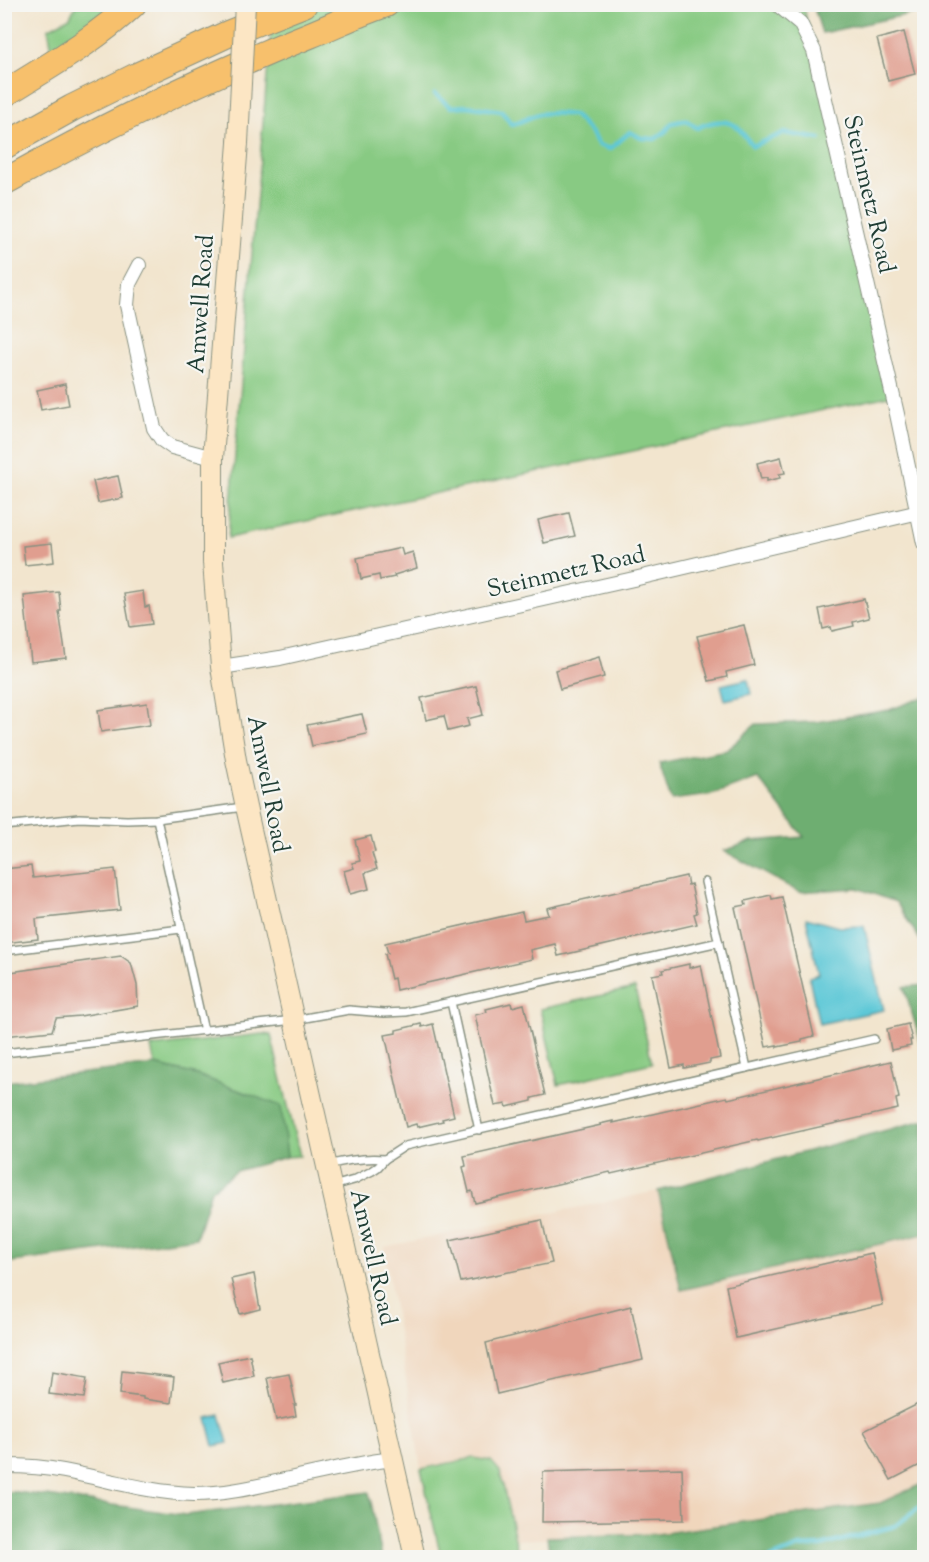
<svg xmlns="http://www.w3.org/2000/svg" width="929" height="1562" viewBox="0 0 929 1562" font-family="'Sorts Mill Goudy',serif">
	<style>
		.built { fill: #f0d6bc }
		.green { fill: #88ca83; stroke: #54845c; stroke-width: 1.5 }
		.forest { fill: #6eae71; stroke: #467652; stroke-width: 1.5 }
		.water { fill: #5dc8d7; stroke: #3e8286; stroke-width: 1.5 }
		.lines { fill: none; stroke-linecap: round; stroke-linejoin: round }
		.stream { stroke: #5dc8d7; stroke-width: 4.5 }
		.building { fill: #e09e8f }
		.lane-casing { stroke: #889181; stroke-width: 10 }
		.street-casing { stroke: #889181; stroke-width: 16 }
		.secondary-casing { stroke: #889181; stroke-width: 22 }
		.highway-casing { stroke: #889181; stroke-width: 28 }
		.lane { stroke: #fff; stroke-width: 7 }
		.street { stroke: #fff; stroke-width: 14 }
		.secondary { stroke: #fce6c4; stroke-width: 20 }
		.highway { stroke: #f7c06c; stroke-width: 26 }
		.secondary-bridge-casing { stroke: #889181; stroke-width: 22; stroke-linecap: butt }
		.secondary-bridge { stroke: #fce6c4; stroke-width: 20 }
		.labels { text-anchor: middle; stroke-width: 4.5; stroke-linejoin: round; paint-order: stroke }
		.street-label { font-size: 24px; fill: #1f3d34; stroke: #f6f6f2 }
	</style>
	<rect width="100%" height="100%" fill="#f6f6f2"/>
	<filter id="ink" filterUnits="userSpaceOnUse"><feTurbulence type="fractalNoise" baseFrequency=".0167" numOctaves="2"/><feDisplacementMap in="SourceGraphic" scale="12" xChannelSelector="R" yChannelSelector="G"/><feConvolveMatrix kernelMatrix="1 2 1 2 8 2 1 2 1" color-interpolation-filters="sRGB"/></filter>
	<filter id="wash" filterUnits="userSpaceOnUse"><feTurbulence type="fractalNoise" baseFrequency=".008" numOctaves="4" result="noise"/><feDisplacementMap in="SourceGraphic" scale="24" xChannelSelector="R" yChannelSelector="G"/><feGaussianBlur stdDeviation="1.35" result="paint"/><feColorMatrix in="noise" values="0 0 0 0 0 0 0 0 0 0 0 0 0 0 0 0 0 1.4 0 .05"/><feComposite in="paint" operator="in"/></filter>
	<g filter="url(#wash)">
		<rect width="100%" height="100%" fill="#f2e5ce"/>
		<polygon class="built" points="658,1191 681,1289 924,1231 924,1483 881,1503 657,1534 516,1540 500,1471 473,1458 421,1469 384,1247"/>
		<g class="green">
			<polygon points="76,5 112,5 106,11 52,50 48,29 70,17"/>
			<polygon points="273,5 803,5 894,395 228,538"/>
			<polygon points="635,988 652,1063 558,1085 540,1009"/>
			<polygon points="262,1034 271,1035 300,1156 287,1157 280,1106 197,1075 155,1065 151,1047"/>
			<polygon points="473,1458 491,1461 500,1471 519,1557 441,1557 421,1469"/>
		</g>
		<g class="forest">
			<polygon points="813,5 924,5 924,11 822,33"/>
			<polygon points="924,697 924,944 922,943 896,902 857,888 799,892 724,851 752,841 804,837 758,778 711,795 671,800 659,763 727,750 756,724 816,722 889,710"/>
			<polygon points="924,985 924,1053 904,987"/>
			<polygon points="155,1065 197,1075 281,1106 287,1157 236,1171 211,1190 196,1238 5,1263 5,1082"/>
			<polygon points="924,1120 924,1234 681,1290 658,1191"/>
			<polygon points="924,1483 924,1557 550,1557 547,1537 657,1534 880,1503"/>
			<polygon points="5,1492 17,1492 186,1515 369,1492 382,1557 5,1557"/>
		</g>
		<g class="water">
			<polygon points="748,679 751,694 725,700 721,685"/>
			<polygon points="806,918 839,927 864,926 884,1010 819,1024 809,977 819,974"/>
			<polygon points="220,1415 228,1443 214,1446 207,1418"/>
		</g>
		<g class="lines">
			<g class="stream">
				<path d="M435,94L451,107L467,106L502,111L511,124C522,122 529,117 539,114C551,112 562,114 574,115L591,133L598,145L610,149L630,132L641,138L655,139L666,131L672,123L686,120L697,128C709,122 723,118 736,126C742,131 747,140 753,146L784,133L820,139"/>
				<polyline points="453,1555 511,1554"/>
				<polyline points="558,1558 592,1555 600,1558"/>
				<path d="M622,1558C647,1552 677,1553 701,1558"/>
				<polyline points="771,1558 799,1547 821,1546 895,1526 924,1504"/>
			</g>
		</g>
		<g id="blocks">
			<g class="building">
				<polygon points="904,32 915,74 888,81 877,39"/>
				<polygon points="65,384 69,405 41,410 37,390"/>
				<polygon points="781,457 785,473 779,474 780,478 767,481 767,478 761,479 757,463"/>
				<polygon points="118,476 123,498 98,503 93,481"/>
				<polygon points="569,513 575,536 544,543 538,520"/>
				<polygon points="52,543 54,562 25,565 23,546"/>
				<polygon points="401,548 403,555 413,552 417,568 394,575 395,577 380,580 379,575 361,579 357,558"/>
				<polygon points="143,591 145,607 149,606 152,624 130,627 124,594"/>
				<polygon points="59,592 61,611 59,611 66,658 31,662 24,596"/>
				<polygon points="864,599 869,618 853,622 854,626 832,631 831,627 823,629 819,609"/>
				<polygon points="744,625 754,665 726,672 727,677 709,681 697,636"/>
				<polygon points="599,657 604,677 560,689 555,670"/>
				<polygon points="476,686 483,715 467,719 469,726 448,731 444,716 426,720 421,698"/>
				<polygon points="147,703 150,725 101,732 98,710"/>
				<polygon points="362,714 367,734 312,746 307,725"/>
				<polygon points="371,836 375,852 372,853 377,869 365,873 369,889 350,894 344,871 354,868 352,863 360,861 355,840"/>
				<polygon points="31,866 33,878 115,869 120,910 36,919 38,939 4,943 4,869"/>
				<polygon points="686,876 688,885 691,884 697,913 694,914 697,924 558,956 555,944 530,950 532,959 396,990 394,978 391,979 385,954 388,953 385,943 522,912 524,920 549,915 547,908"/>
				<polygon points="771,895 772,899 782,897 814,1036 802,1039 802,1042 777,1047 777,1045 766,1047 735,907 746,905 745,901"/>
				<polygon points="121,956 131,963 137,985 138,1006 80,1016 56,1018 52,1031 4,1036 4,973"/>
				<polygon points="689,964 689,968 701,965 720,1058 710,1060 710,1063 684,1068 684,1065 671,1068 652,975 663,973 662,970"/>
				<polygon points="511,1003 512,1007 524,1004 545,1095 532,1098 532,1101 507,1107 506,1104 495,1106 475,1015 487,1012 486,1009"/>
				<polygon points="421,1024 422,1027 433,1024 454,1116 442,1119 443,1121 417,1127 416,1124 406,1127 385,1035 396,1033 396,1030"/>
				<polygon points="908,1024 912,1040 910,1040 911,1046 891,1050 887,1029"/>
				<polygon points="891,1061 899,1098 896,1099 898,1109 758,1141 757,1140 611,1174 610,1172 475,1203 472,1191 469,1192 463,1167 466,1166 464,1156 601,1125 600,1124 613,1121 613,1123 727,1097 728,1099"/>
				<polygon points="542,1220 552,1263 461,1282 450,1240"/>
				<polygon points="872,1253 883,1305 736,1338 726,1286"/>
				<polygon points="254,1274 260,1309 240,1314 231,1279"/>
				<polygon points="631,1306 643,1360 497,1394 486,1343"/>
				<polygon points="250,1355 254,1376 223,1383 218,1362"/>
				<polygon points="122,1371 174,1377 171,1403 143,1399 143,1397 120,1394"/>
				<polygon points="52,1372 87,1378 84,1398 49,1394"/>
				<polygon points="289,1374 296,1405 294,1405 296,1416 276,1420 267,1378"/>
				<polygon points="924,1401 924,1463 891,1480 864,1431"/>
				<polygon points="682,1468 684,1520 542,1522 543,1472"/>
			</g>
		</g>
	</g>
	<g filter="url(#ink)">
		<use href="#blocks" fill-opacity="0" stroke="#889181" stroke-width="1.5"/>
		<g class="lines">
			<g class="lane-casing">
				<g id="lane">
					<polyline points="157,819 204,1031"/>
					<polyline points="4,826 79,818 127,820 157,819 243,807"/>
					<polyline points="705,882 747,1068"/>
					<polyline points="4,951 181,929"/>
					<polyline points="451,1002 479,1130"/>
					<polyline points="4,1053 294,1020 349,1010 384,1013 406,1012 719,942"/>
					<path d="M328,1165C347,1160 365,1157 385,1159"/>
					<polyline points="333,1186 354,1180 372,1171 378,1167 385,1159 405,1146 874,1039"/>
				</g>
			</g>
			<g class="street-casing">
				<g id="street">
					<polyline points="777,4 800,23 814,51 897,414 924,543"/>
					<polyline points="139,265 129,284 127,305 154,428 162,440 172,447 213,458"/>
					<polyline points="221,667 280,658 638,578 919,512"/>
					<path d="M4,1466C24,1466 44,1467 64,1471C107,1479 149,1493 194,1494C223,1494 251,1488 280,1481C317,1473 354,1464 392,1459"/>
				</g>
			</g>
			<g class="secondary-casing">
				<polyline id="secondary" points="238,143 213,458 213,562 221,667 236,760 246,807 415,1558"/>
			</g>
			<g class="highway-casing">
				<g id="highway">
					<path d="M4,94C49,66 95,40 133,4"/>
					<polyline points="4,146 72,108 139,75 230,33 304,4"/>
					<path d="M4,182C103,127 204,77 310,35C335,25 360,12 386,4"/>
				</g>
			</g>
			<use href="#lane" class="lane"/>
			<use href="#street" class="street"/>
			<use href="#secondary" class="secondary"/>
			<use href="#highway" class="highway"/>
			<g class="secondary-bridge-casing">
				<polyline id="secondary-bridge" points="238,143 245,4"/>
			</g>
			<use href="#secondary-bridge" class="secondary-bridge"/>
		</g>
	</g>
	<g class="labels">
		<g class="street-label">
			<text transform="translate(870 194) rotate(77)" y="8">Steinmetz Road</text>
			<text transform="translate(200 304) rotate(-86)" y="8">Amwell Road</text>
			<text transform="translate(566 571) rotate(-13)" y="8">Steinmetz Road</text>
			<text transform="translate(269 784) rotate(79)" y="8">Amwell Road</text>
			<text transform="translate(374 1257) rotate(77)" y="8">Amwell Road</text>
		</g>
	</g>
	<rect width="929" height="1562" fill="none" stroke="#f6f6f2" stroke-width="24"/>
</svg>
